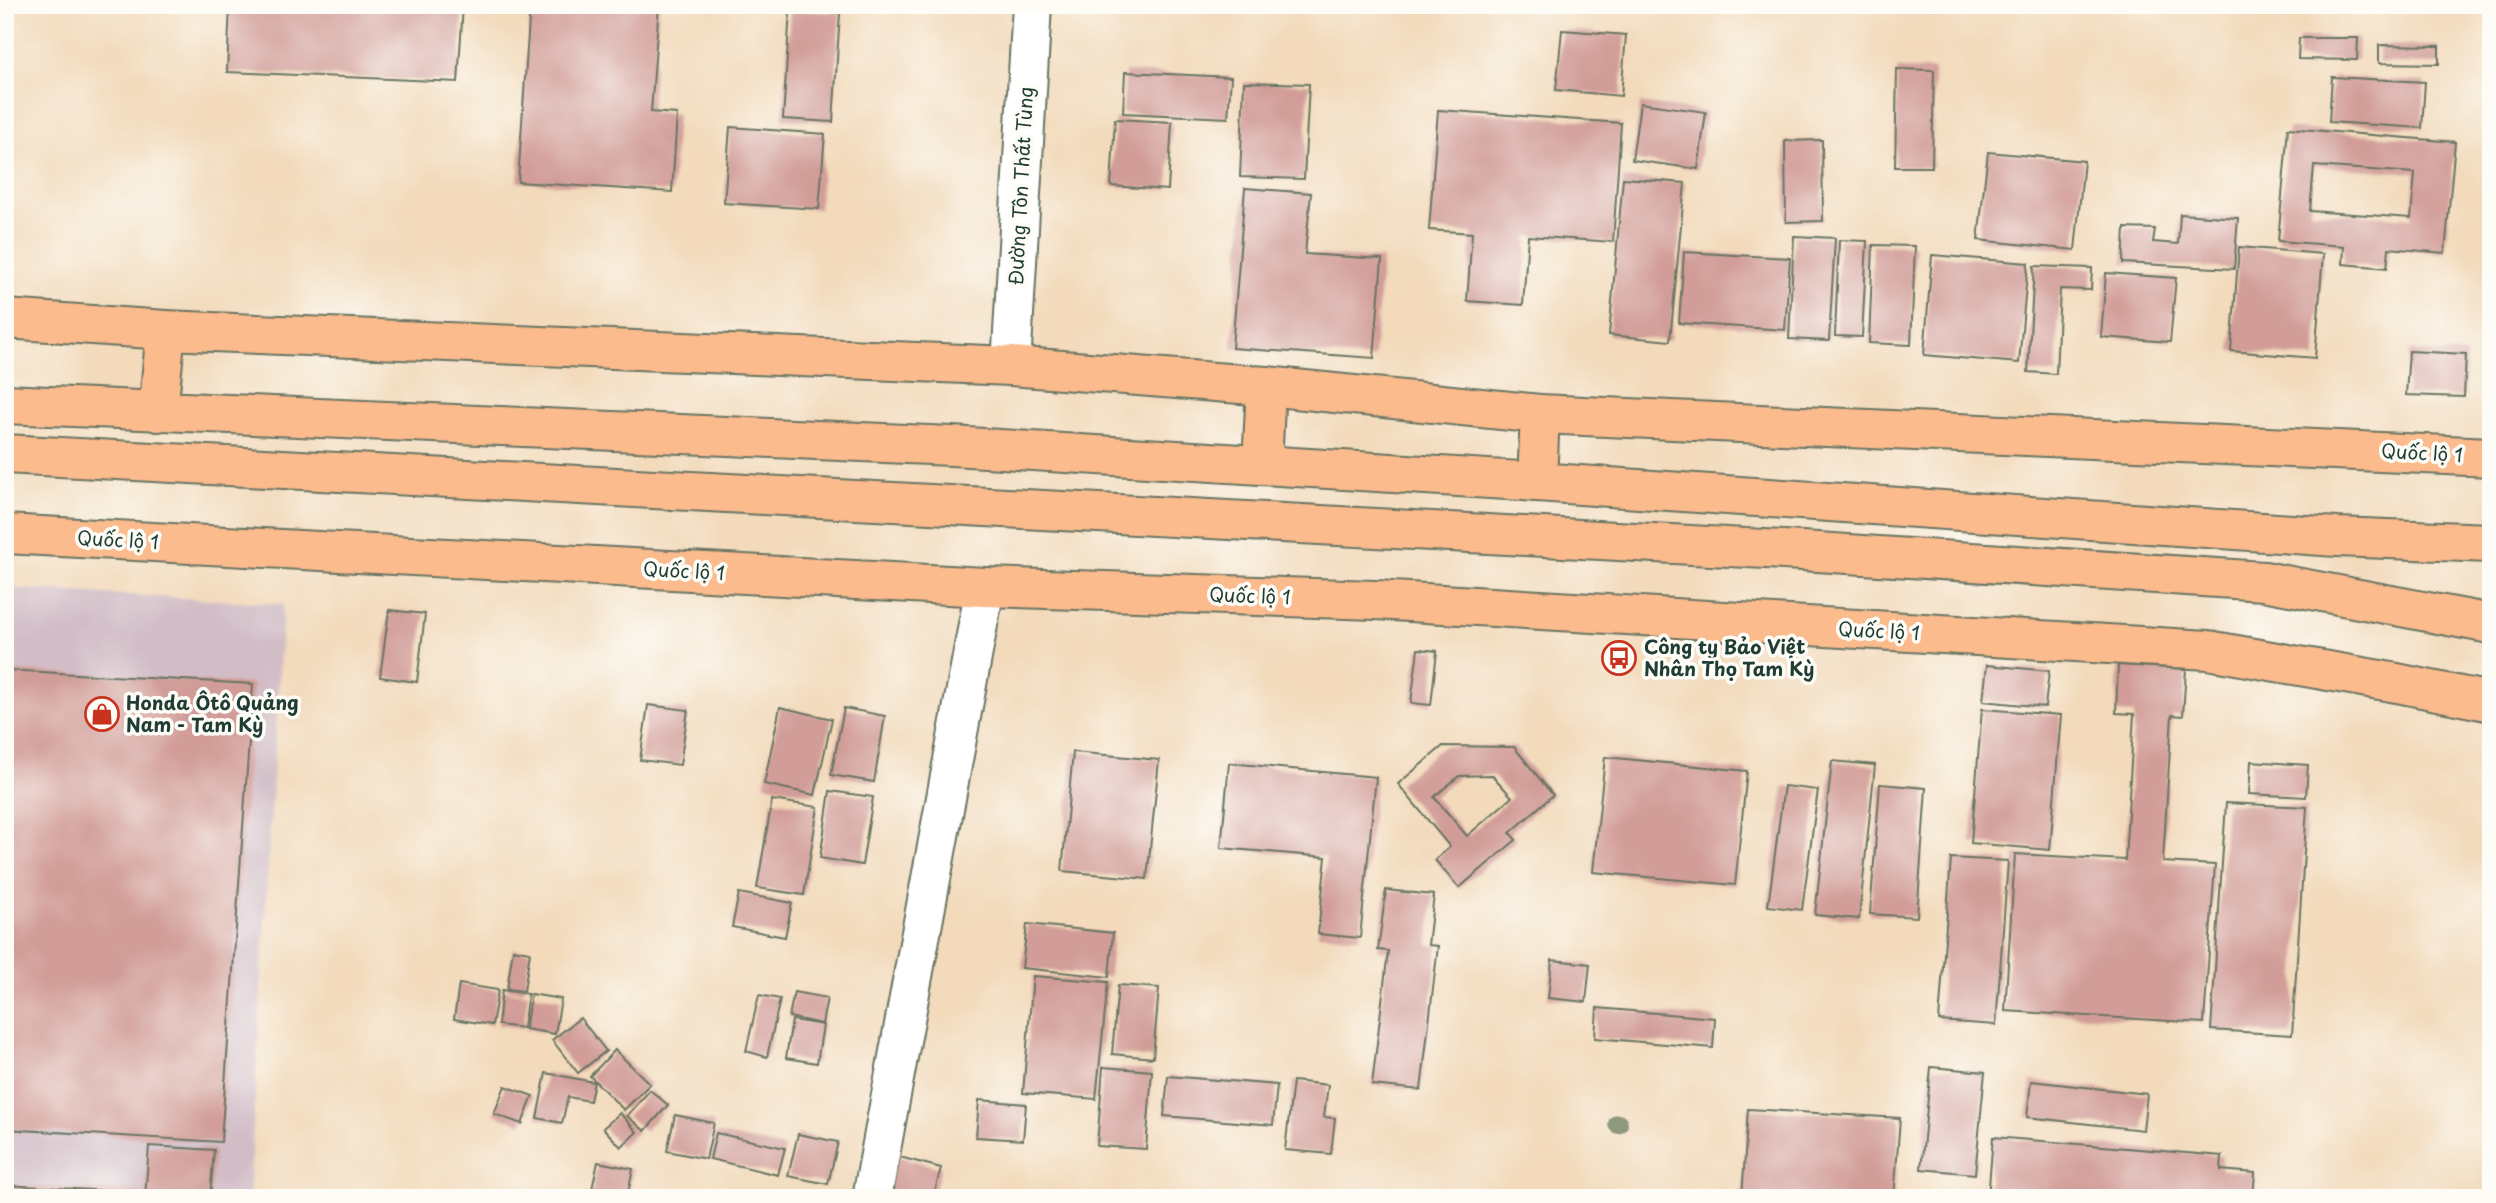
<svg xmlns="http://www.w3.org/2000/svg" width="2496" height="1203" viewBox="0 0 2496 1203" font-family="'Playpen Sans',sans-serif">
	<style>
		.industrial { fill: #d2bdc7 }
		.building { fill: #d29d98; fill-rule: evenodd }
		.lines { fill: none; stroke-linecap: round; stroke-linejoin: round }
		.street-casing { stroke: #697463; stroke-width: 42 }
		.highway-casing { stroke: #697463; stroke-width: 42 }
		.street { stroke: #fff; stroke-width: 38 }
		.highway { stroke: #fbbb8d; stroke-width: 38 }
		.tree { fill: #8d987d }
		.labels { text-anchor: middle; stroke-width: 7; stroke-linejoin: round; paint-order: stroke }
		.street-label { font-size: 19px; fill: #1f3d34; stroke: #fdfcf7 }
		.poi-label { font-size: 19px; font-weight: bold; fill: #1f3d34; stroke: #fdfcf7; text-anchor: start }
	</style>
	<rect width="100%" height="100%" fill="#fdfcf7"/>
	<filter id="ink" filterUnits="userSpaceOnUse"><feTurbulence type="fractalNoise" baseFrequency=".0143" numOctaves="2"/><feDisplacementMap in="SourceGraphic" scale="14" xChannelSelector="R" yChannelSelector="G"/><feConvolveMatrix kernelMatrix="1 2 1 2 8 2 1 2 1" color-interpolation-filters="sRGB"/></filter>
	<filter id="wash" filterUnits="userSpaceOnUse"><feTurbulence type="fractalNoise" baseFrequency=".00686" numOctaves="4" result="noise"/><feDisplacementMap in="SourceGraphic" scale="28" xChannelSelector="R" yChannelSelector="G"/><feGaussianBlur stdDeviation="1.57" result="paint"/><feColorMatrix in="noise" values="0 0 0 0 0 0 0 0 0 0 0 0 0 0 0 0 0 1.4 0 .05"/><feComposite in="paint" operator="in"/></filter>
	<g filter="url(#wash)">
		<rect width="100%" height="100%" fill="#f2dabb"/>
		<polygon class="industrial" points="5,588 283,604 249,1198 5,1198"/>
		<g id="blocks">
			<g class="building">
				<polygon points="230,5 463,5 458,82 227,72"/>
				<polygon points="530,5 659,5 651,112 677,114 672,192 518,182"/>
				<polygon points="790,10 840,13 833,122 783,119"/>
				<polygon points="1562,30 1626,35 1621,96 1556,90"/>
				<polygon points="2299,38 2358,38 2357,60 2298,59"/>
				<polygon points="2379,45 2439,46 2439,64 2379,63"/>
				<polygon points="1897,69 1934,70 1932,167 1895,167"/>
				<polygon points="1125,72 1231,77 1228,118 1123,113"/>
				<polygon points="2332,77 2425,82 2422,128 2329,122"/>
				<polygon points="1244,82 1309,84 1304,179 1240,177"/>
				<polygon points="1640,103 1706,112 1698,169 1632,160"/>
				<polygon points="1438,110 1621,123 1613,242 1528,236 1523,305 1467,301 1472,233 1429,230"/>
				<polygon points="1115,119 1172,122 1168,190 1111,186"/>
				<polygon points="730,127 825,134 819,209 724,203"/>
				<path d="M2288,128L2455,142L2445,253L2389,248L2387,268L2343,264L2344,246L2278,241ZM2314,166L2415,173L2411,218L2310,211Z"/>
				<polygon points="1822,140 1823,221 1786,222 1785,141"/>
				<polygon points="1988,152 2084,161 2075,250 1978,240"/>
				<polygon points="1623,178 1685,183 1670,341 1609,335"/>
				<polygon points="1245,188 1311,193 1305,254 1382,259 1374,358 1232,348"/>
				<polygon points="2180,214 2238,218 2234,269 2123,263 2125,228 2155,229 2153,242 2178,244"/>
				<polygon points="1794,236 1835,238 1829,341 1789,339"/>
				<polygon points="1839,240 1867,241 1862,337 1835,336"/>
				<polygon points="1873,245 1915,246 1911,345 1869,343"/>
				<polygon points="2239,247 2323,254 2315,358 2231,351"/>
				<polygon points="1684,252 1790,258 1785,330 1679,323"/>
				<polygon points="1932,255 2028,263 2019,363 1924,355"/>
				<polygon points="2034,266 2092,268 2091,290 2060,289 2056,374 2028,372"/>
				<polygon points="2106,273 2176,278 2170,342 2101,337"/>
				<polygon points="2409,351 2466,354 2464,397 2406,395"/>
				<polygon points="389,610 425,614 417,682 380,677"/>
				<polygon points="1418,649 1437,651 1431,705 1411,703"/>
				<polygon points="1987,665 2049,671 2045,707 1983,701"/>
				<polygon points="2118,665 2186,669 2183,716 2172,715 2163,862 2215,865 2204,1023 2005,1011 2015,854 2125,860 2134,714 2116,713"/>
				<polygon points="5,670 253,684 221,1142 5,1129"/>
				<polygon points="648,705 688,710 680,765 640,760"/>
				<polygon points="780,707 832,719 815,795 764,784"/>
				<polygon points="844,708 885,716 874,782 831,775"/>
				<polygon points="1982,709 2061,715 2050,850 1971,843"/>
				<path d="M1443,746L1514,747L1553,795L1510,833L1516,840L1459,888L1435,860L1450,847L1398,784ZM1492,775L1512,797L1467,836L1434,797L1459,776Z"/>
				<polygon points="1073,752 1159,760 1147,879 1062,871"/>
				<polygon points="1605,757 1747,771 1735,885 1593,872"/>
				<polygon points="1832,761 1875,765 1859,919 1815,915"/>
				<polygon points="2251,761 2308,765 2306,797 2249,794"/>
				<polygon points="1229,763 1376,777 1360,938 1318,934 1326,857 1221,848"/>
				<polygon points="1880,784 1926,788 1917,917 1870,914"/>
				<polygon points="1784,786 1818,790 1802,910 1768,906"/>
				<polygon points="830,791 873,797 862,865 820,858"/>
				<polygon points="772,800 818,807 804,895 757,888"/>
				<polygon points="2226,803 2307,807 2292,1035 2211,1030"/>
				<polygon points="1951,858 2008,861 1996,1025 1939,1021"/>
				<polygon points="1386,890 1434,895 1428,945 1438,946 1421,1090 1372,1085 1388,951 1378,950"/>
				<polygon points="739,893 792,903 785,937 732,927"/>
				<polygon points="1027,924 1113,933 1109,977 1022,968"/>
				<polygon points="513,949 530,952 524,991 507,989"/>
				<polygon points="1552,960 1590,964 1586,1002 1548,998"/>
				<polygon points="1033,976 1108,982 1096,1099 1023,1093"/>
				<polygon points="459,984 498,990 492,1025 454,1019"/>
				<polygon points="1118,985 1159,988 1153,1058 1112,1054"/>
				<polygon points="502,990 528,994 523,1028 498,1025"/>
				<polygon points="794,992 827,998 822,1024 789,1017"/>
				<polygon points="531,994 561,999 555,1034 525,1029"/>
				<polygon points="759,995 780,999 767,1057 746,1051"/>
				<polygon points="1597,1008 1715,1018 1713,1048 1595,1038"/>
				<polygon points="580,1018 606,1051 578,1073 552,1040"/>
				<polygon points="792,1020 823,1025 817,1063 786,1058"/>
				<polygon points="615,1050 650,1084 624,1110 590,1076"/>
				<polygon points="1103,1067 1152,1071 1146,1149 1097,1146"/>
				<polygon points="1931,1067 1985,1072 1975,1174 1921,1169"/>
				<polygon points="546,1073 594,1082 590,1101 568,1097 562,1123 537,1118"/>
				<polygon points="1168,1076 1277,1085 1273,1125 1164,1116"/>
				<polygon points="1293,1081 1328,1085 1324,1117 1335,1118 1331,1154 1285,1150"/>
				<polygon points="2031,1081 2147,1094 2143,1130 2027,1117"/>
				<polygon points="505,1086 533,1096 522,1124 494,1114"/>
				<polygon points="650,1090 668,1105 645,1131 627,1116"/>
				<polygon points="979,1100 1026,1104 1023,1140 976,1137"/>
				<polygon points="1748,1109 1900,1118 1894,1198 1742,1198"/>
				<polygon points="620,1113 637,1132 621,1147 603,1128"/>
				<polygon points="675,1115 714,1123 706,1159 667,1151"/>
				<polygon points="716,1133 785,1148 778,1175 710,1159"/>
				<polygon points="798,1134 838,1142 828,1184 788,1176"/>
				<polygon points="1993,1137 2222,1156 2221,1170 2255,1173 2253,1198 1988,1198"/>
				<polygon points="149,1146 214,1150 210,1198 145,1198"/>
				<polygon points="896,1156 941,1168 933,1198 901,1198 886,1194"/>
				<polygon points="598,1162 633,1169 627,1198 590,1198"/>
				<polygon points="5,1185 143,1193 142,1198 5,1198"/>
			</g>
		</g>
	</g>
	<g filter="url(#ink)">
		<use href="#blocks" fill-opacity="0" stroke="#697463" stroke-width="2"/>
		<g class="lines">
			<g class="street-casing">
				<g id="street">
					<polyline points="1011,366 1032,5"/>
					<polyline points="872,1198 985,587"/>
				</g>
			</g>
			<g class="highway-casing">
				<g id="highway">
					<polyline points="5,319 166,330 1011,366 1266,386 1540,414 2491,457"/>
					<polyline points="5,404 952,446 1537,482 2337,537 2491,543"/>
					<polyline points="158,412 166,330"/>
					<polyline points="5,454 1802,551 2264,581 2491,624"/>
					<polyline points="1262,465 1266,386"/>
					<polyline points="1537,482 1540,414"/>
					<polyline points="5,534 985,587 1376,600 2208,650 2397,683 2491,702"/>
				</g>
			</g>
			<use href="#street" class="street"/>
			<use href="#highway" class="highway"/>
		</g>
		<circle class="tree" cx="1618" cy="1124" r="10"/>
	</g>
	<defs>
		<g id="bus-ring" transform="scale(1.75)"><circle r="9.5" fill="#fdfcf7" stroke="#c8321e" stroke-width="1.5"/><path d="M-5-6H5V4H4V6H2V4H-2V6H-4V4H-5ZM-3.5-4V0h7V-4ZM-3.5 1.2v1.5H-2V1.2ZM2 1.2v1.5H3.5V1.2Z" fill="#c8321e"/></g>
		<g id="shop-ring" transform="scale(1.75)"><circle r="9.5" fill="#fdfcf7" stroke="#c8321e" stroke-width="1.5"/><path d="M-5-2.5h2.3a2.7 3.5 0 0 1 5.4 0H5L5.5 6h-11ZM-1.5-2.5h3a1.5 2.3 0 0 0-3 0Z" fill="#c8321e"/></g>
	</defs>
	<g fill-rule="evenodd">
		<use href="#bus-ring" x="1619" y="658"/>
		<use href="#shop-ring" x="102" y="714"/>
	</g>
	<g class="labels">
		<g class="street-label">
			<text transform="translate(1021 186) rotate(-87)" y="7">Đường Tôn Thất Tùng</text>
			<text transform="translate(2422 453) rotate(3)" y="7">Quốc lộ 1</text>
			<text transform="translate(118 540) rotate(3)" y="7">Quốc lộ 1</text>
			<text transform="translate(684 571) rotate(3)" y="7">Quốc lộ 1</text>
			<text transform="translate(1250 596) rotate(2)" y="7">Quốc lộ 1</text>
			<text transform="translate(1879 631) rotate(3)" y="7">Quốc lộ 1</text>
		</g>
		<g class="poi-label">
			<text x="1644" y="654">Công ty Bảo Việt<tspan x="1644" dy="22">Nhân Thọ Tam Kỳ</tspan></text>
			<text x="126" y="710">Honda Ôtô Quảng<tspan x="126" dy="22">Nam - Tam Kỳ</tspan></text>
		</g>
	</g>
	<rect width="2496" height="1203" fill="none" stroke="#fdfcf7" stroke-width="28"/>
</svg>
